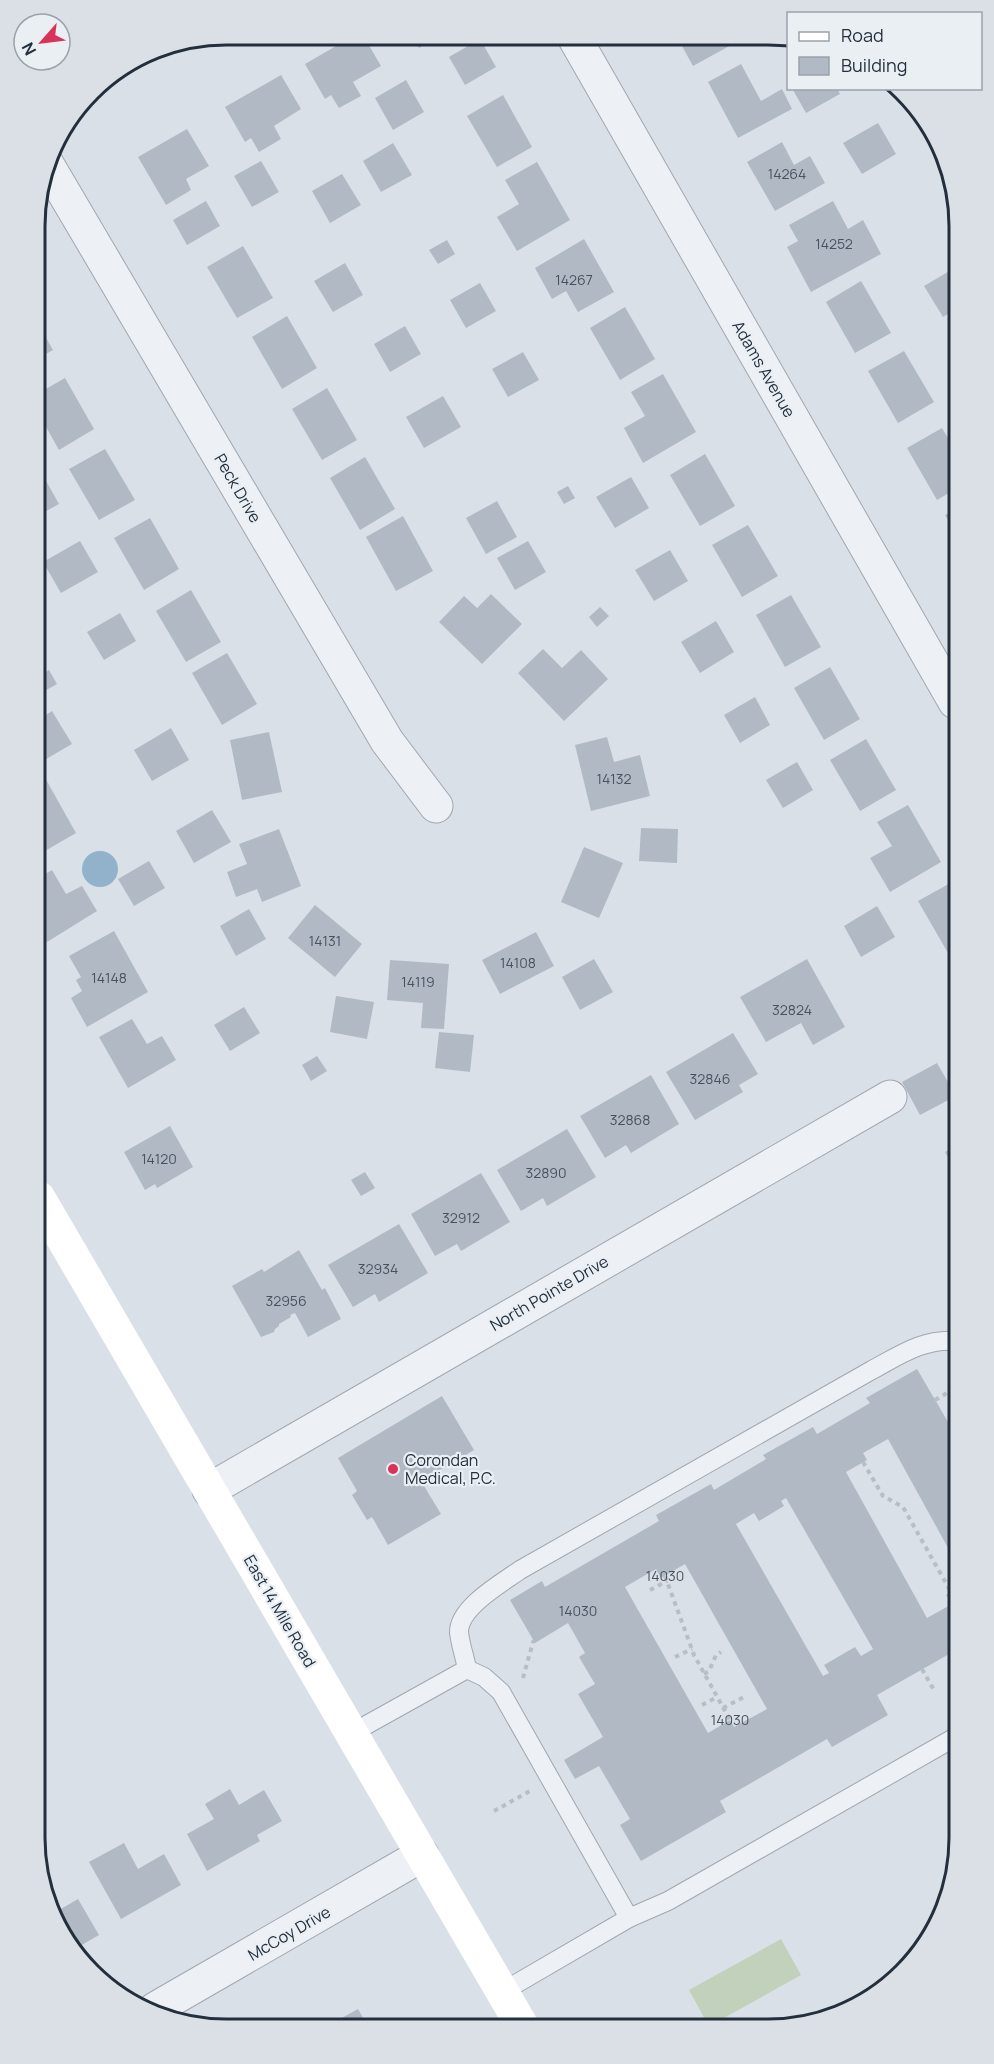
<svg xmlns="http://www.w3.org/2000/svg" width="994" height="2064" viewBox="0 0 994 2064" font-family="Manrope,sans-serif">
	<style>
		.green { fill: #c2d1bb }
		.water { fill: #92b1ca }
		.building { fill: #b1bac4; fill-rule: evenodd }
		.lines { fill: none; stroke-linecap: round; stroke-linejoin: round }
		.service-casing { stroke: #a0a7b1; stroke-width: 20 }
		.minor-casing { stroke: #a0a7b1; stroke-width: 35 }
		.path { stroke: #b9bec5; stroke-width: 4; stroke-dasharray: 4.5 4.5; stroke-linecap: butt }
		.service { stroke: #edf0f5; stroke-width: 18 }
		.minor { stroke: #edf0f5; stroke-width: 33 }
		.secondary { stroke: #fff; stroke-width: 33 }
		.poi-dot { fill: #d83358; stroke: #eaeff4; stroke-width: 2 }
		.labels { text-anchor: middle; stroke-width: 4.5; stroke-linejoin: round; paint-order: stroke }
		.number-label { font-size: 14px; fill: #47525f }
		.street-label { font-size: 16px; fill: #242f3d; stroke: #eaeff4 }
		.poi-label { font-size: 16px; fill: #242f3d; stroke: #eaeff4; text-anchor: start }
		.rim { fill: none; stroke: #242f3d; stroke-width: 3 }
	</style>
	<rect width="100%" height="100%" fill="#dae0e7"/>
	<polygon class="green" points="781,1939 801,1975 715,2023 707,2023 689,1990"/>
	<circle class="water" cx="100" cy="869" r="18"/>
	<g class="building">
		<polygon points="355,35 363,35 381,66 353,82 361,96 339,108 331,95 325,99 305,64"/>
		<polygon points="412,36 441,36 419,48"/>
		<polygon points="443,36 465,36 448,45"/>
		<polygon points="677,37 712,38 744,38 693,66"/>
		<polygon points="480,39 496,67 465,85 449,57"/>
		<polygon points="741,64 761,101 782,89 792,109 738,138 708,82"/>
		<polygon points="281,75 301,109 274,126 281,139 259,152 251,138 245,142 225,107"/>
		<polygon points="406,80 424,112 393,130 375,98"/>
		<polygon points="795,88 837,88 840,94 806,113 793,90"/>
		<polygon points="503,95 532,147 497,167 467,116"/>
		<polygon points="878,123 896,154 862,174 843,143"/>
		<polygon points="187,129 209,166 186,179 191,190 166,205 138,157"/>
		<polygon points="782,142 794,165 810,156 825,183 775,211 747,162"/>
		<polygon points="393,143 412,175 381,192 363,161"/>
		<polygon points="261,161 279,192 252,207 234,176"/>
		<polygon points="537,162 570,220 517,251 497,217 519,204 505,180"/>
		<polygon points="342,174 361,205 330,223 312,191"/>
		<polygon points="206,201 220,226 187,245 173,220"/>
		<polygon points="833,201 848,229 863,220 881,254 811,292 787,247 798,241 789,225"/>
		<polygon points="584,239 614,292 578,312 566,291 552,299 535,268"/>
		<polygon points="447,240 455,254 438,264 429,250"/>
		<polygon points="243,246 273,298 237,318 207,267"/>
		<polygon points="345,263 363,295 333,312 314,281"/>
		<polygon points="953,269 953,311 943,317 924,286"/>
		<polygon points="861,281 891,333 855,353 826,302"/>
		<polygon points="480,283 496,311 466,328 450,300"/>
		<polygon points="625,307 655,359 620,380 590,328"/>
		<polygon points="287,316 317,368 282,389 252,337"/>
		<polygon points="36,320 53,350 37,359"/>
		<polygon points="405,326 421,354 390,372 374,344"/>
		<polygon points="904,351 934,402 898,423 868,371"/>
		<polygon points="523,352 539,380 508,397 492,369"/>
		<polygon points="663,374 696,432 643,463 624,428 645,416 631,392"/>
		<polygon points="65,378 94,429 59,450 37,411 37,394"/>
		<polygon points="327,388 357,440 322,460 292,409"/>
		<polygon points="443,396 461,427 424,448 406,417"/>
		<polygon points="942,428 954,448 954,490 937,500 907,448"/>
		<polygon points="105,449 135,500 99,520 69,469"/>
		<polygon points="705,454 735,506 700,526 670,475"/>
		<polygon points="365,457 395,509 360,530 330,478"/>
		<polygon points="41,472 59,504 37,516 37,474"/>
		<polygon points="631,477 649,508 615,528 596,497"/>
		<polygon points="568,486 575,498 564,504 557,492"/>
		<polygon points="497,501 517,537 486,554 466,518"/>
		<polygon points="954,510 954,531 945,515"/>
		<polygon points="403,516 433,571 396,591 366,537"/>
		<polygon points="150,518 179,569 144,590 114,538"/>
		<polygon points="748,525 778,576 742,597 712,545"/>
		<polygon points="80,541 98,572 61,593 43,562"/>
		<polygon points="528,541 546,572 515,590 497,558"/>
		<polygon points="670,550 688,581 654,601 635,570"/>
		<polygon points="191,590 221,642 186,662 156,611"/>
		<polygon points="491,594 522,624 482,664 439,622 464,596 477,608"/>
		<polygon points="791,595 821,647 785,667 756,615"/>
		<polygon points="600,607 609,616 597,627 589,617"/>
		<polygon points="120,613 136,641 104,660 87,632"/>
		<polygon points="716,621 734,652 700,673 681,642"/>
		<polygon points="543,649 562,668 581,650 608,679 564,721 518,673"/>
		<polygon points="227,653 257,704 222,725 192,673"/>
		<polygon points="830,667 860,719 824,740 794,688"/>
		<polygon points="49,670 57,684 41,693 38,686 38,676"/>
		<polygon points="755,697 770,725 740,743 724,715"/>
		<polygon points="52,711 72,744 41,762 38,756 38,720"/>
		<polygon points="171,728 189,760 152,781 134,750"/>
		<polygon points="269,732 282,792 242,800 230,740"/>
		<polygon points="607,737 614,762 640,755 650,796 591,811 575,745"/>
		<polygon points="866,739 896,790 860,811 830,760"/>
		<polygon points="797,762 813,790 783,808 766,780"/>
		<polygon points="44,776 76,833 38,855 38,779"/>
		<polygon points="908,805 941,862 890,892 870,858 892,846 877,822"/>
		<polygon points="212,810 231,842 194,863 176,831"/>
		<polygon points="641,828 678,829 677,863 639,861"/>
		<polygon points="279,829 301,886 262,902 257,889 236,897 227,872 247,864 239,844"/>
		<polygon points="584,847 623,863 599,918 561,902"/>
		<polygon points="149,861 165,888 134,906 118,879"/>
		<polygon points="52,870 66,894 82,886 97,911 47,942 38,927 38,878"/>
		<polygon points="954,881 955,884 956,948 948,953 918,901"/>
		<polygon points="315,905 362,944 335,977 288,938"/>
		<polygon points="877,906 895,937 861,957 844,926"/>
		<polygon points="249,909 266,939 236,956 220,926"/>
		<polygon points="114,931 148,992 87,1027 71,998 82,991 76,980 81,977 69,956"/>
		<polygon points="536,932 554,966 500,994 482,960"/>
		<polygon points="594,959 613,992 580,1010 562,977"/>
		<polygon points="807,959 845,1027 813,1045 801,1023 766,1042 740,997"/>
		<polygon points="390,960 449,964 444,1029 421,1028 423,1003 387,1000"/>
		<polygon points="336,996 374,1002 367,1039 330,1032"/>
		<polygon points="244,1007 260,1033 230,1051 214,1025"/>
		<polygon points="132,1019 147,1044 162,1036 176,1060 128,1088 99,1037"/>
		<polygon points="439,1032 474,1035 470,1072 435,1068"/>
		<polygon points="733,1033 758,1074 739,1085 743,1092 695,1120 666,1072"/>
		<polygon points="317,1056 327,1071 311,1081 302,1065"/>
		<polygon points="937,1063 956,1096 920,1115 902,1082"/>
		<polygon points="651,1075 679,1124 631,1153 626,1145 605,1158 580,1116"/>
		<polygon points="170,1126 193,1167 157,1188 155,1184 145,1190 124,1152"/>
		<polygon points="567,1129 596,1177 547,1206 543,1198 521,1211 497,1170"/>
		<polygon points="956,1145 956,1153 957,1173 945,1152"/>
		<polygon points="365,1172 375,1188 361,1196 351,1180"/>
		<polygon points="481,1173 510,1222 461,1251 457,1244 435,1256 411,1214"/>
		<polygon points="399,1224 428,1273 379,1302 375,1294 353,1307 328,1265"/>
		<polygon points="299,1250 322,1290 325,1288 341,1319 308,1337 295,1313 290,1315 291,1317 279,1324 279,1326 275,1329 274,1332 261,1337 232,1286 262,1269 264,1272"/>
		<path d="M917,1369L958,1439V1566L888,1439L863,1453L867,1460L846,1472L927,1618L952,1604L946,1595L958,1588V1649L877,1695L888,1715L832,1747L827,1739L720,1801L726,1812L641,1861L620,1825L630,1819L599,1766L575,1779L564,1760L603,1737L578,1694L595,1684L579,1657L585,1653L568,1623L535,1643L510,1600L542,1581L545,1587L659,1521L656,1515L711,1484L714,1490L766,1459L763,1455L813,1427L817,1434L870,1403L866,1398ZM786,1498L873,1649L861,1656L855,1647L824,1665L829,1673L823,1676L736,1524L754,1513L759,1521L784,1506L781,1501ZM685,1564L767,1709L734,1727L730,1720L708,1733L625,1587L656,1569L661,1578Z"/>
		<polygon points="442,1396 474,1450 421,1481 441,1514 388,1545 372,1517 367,1520 352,1495 357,1491 338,1458"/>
		<polygon points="230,1789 239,1805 264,1790 282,1821 257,1835 260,1841 207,1871 187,1834 214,1819 205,1804"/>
		<polygon points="124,1843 138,1869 164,1854 181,1885 121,1919 89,1862"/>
		<polygon points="78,1899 99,1935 73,1950 60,1934 52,1914"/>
		<polygon points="358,2009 367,2025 329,2025"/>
	</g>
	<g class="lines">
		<g class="service-casing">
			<g id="service">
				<polyline points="352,1733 467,1669"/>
				<path d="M629,1918L501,1692L484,1677L467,1669C465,1657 460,1644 459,1632C459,1607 502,1583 520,1570L872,1370C900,1355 924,1338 957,1341"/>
				<polyline points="502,1992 629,1918 668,1901 959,1735"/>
			</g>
		</g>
		<g class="minor-casing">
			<g id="minor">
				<polyline points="574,37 955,702"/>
				<polyline points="47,164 387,741 436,806"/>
				<polyline points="209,1490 890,1097"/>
				<polyline points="155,2009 422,1855"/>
			</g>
		</g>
		<g class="path">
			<polyline points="935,1400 957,1387"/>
			<polyline points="863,1462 883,1496 903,1507 951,1592"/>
			<polyline points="665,1576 694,1655 730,1720"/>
			<polyline points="650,1590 667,1581"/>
			<polyline points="675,1657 692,1649"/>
			<polyline points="922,1669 935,1692"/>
			<polyline points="704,1674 709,1671 716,1655 721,1652"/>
			<polyline points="523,1678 533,1642 534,1641"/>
			<polyline points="702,1705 717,1697"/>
			<polyline points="723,1708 746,1696"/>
			<polyline points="494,1811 530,1791"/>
		</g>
		<use href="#service" class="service"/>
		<use href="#minor" class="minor"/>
		<polyline class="secondary" points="39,1198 521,2024"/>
	</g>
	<circle class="poi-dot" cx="393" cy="1469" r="6"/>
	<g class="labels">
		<g class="number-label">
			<text x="787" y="179">14264</text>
			<text x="834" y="249">14252</text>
			<text x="574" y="285">14267</text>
			<text x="614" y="784">14132</text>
			<text x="325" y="946">14131</text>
			<text x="518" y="968">14108</text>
			<text x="109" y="983">14148</text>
			<text x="418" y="987">14119</text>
			<text x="792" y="1015">32824</text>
			<text x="710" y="1084">32846</text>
			<text x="630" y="1125">32868</text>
			<text x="159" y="1164">14120</text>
			<text x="546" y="1178">32890</text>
			<text x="461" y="1223">32912</text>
			<text x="378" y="1274">32934</text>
			<text x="286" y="1306">32956</text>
			<text x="665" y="1581">14030</text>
			<text x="578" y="1616">14030</text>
			<text x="730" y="1725">14030</text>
		</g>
		<g class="street-label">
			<text transform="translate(764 369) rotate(60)" y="6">Adams Avenue</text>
			<text transform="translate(238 488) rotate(60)" y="6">Peck Drive</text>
			<text transform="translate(549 1293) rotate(-30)" y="6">North Pointe Drive</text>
			<text transform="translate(280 1611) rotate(60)" y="6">East 14 Mile Road</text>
			<text transform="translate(289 1933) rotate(-30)" y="6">McCoy Drive</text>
		</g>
		<g class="poi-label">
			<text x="405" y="1466">Corondan<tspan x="405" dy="18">Medical, P.C.</tspan></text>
		</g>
	</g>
	<path d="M0 0H994V2064H0ZM226 45H768A181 181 0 0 1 949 226V1838A181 181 0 0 1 768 2019H226A181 181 0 0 1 45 1838V226A181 181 0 0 1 226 45Z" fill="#dae0e5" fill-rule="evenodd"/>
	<path class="rim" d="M226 45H768A181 181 0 0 1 949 226V1838A181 181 0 0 1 768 2019H226A181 181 0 0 1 45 1838V226A181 181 0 0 1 226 45Z"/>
	<rect x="787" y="12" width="195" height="78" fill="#eaeff4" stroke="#9ba2ab" stroke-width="1.5"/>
	<rect x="799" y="32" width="30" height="9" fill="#ffffff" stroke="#9ba2ab" stroke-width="1.5"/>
	<text x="841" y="42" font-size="18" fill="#242f3d">Road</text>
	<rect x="799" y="57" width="30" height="18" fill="#b1bac4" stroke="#9ba2ab" stroke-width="1.5"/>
	<text x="841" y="72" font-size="18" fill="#242f3d">Building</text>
	<g transform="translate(42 42) rotate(242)"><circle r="28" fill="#eaeff4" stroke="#9ba2ab" stroke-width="1.5"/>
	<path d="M0-4.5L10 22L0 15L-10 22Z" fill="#d83358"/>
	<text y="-9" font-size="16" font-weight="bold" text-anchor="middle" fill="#242f3d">N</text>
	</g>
</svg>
